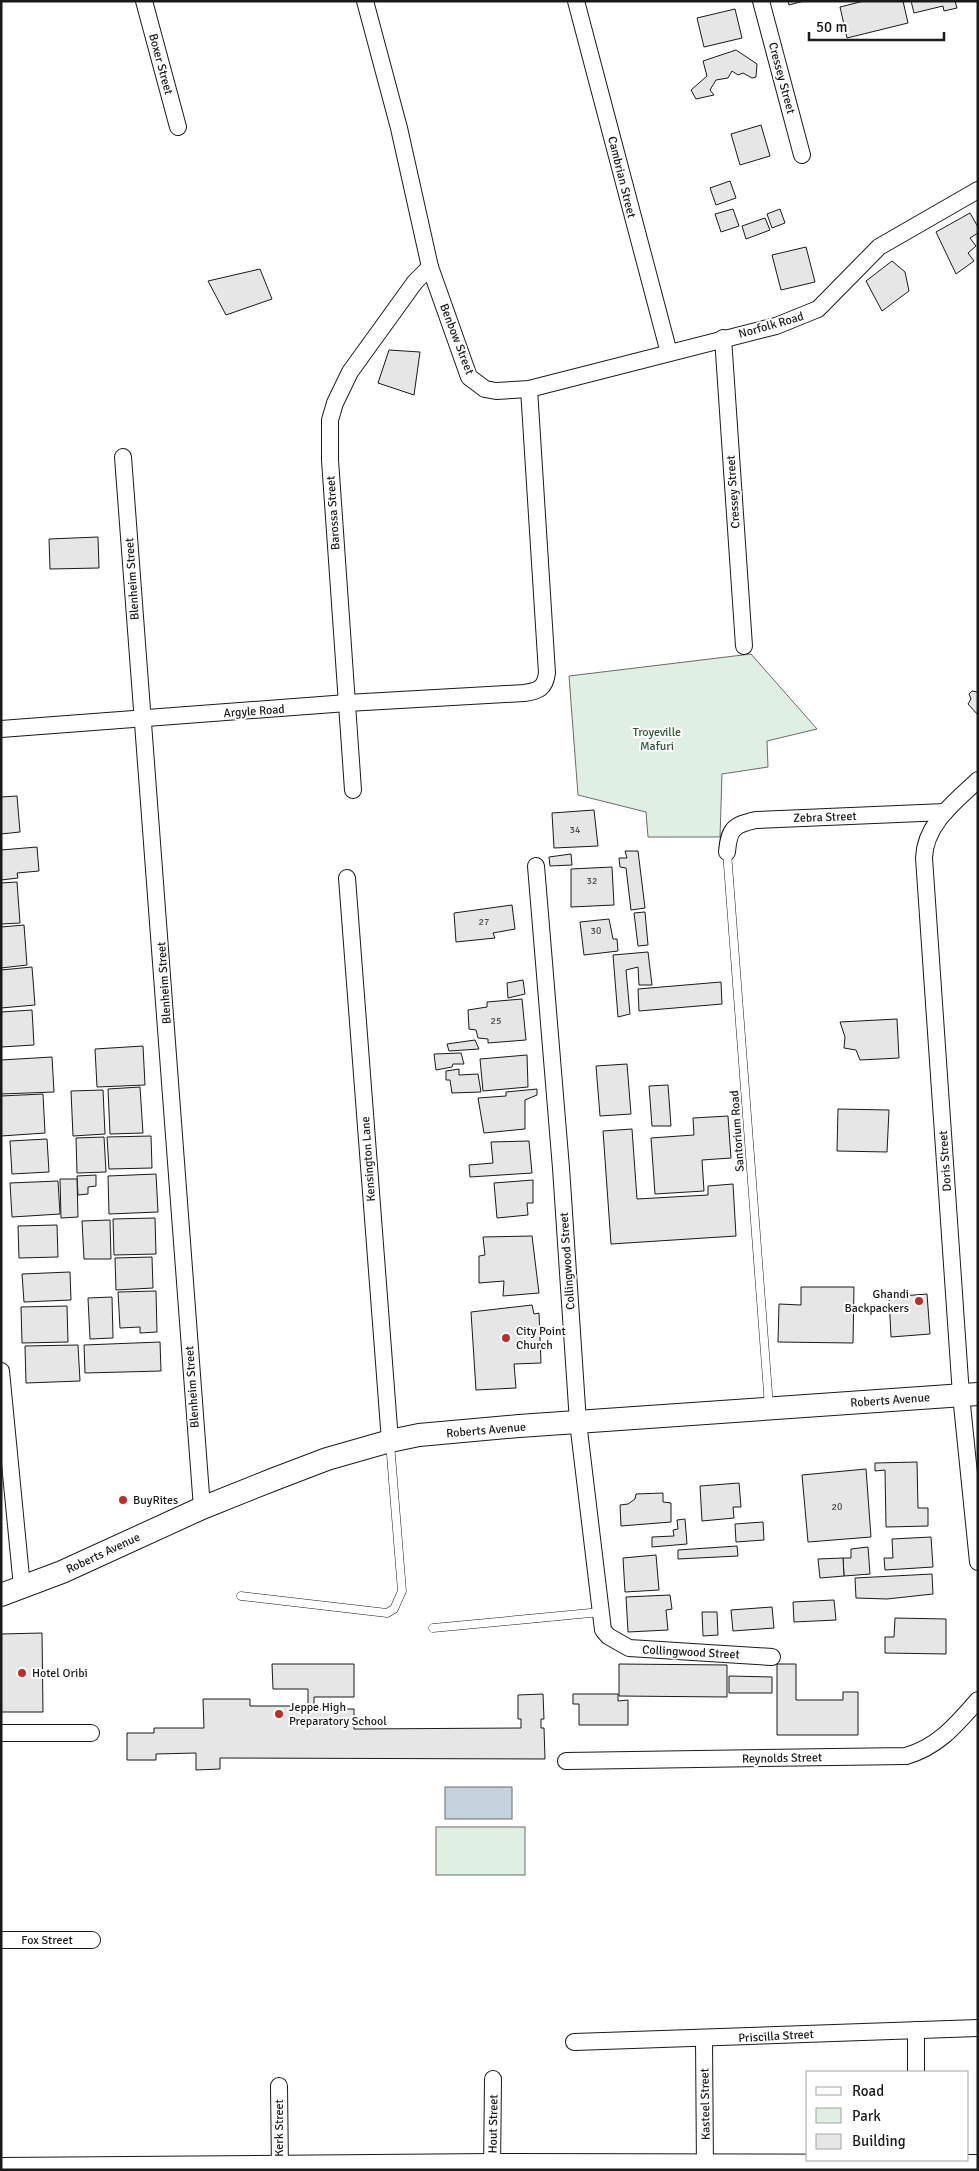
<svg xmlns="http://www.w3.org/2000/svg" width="979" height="2171" viewBox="0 0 979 2171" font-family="Signika,sans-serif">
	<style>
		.green { fill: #e0efe3; stroke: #6a6a6a }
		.water { fill: #c6d2dc; stroke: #6a6a6a }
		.building { fill: #e6e6e6; stroke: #1a1a1a }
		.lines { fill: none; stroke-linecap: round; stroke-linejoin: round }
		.lane-casing { stroke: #1a1a1a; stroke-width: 9 }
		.street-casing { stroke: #1a1a1a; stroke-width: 18 }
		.secondary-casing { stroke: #1a1a1a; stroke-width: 24 }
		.lane { stroke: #fff; stroke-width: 8 }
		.street { stroke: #fff; stroke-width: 16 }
		.secondary { stroke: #fff; stroke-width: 22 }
		.poi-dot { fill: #c62828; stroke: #fff; stroke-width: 2 }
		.labels { text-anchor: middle; stroke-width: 4; stroke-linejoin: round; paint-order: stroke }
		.number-label { font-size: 10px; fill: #4d4d4d }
		.street-label { font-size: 12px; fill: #1a1a1a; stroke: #fff }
		.park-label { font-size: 12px; fill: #2b5a34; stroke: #fff }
		.poi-label { font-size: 12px; fill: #1a1a1a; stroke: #fff; text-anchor: start }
	</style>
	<rect width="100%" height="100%" fill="#fff"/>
	<g class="green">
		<polygon points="751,654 817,729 767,741 768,767 722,774 720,837 648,837 646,812 578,795 569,676"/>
		<rect x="436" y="1827" width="89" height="48"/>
	</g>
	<rect class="water" x="445" y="1787" width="67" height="32"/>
	<g class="building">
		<polygon points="788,1 804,1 789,5"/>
		<polygon points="864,1 903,1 908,23 847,38 840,7"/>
		<polygon points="911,1 955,1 957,8 944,11 943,6 914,13"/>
		<polygon points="735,9 742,38 704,47 697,18"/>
		<polygon points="736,50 757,64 756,77 752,78 743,73 738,75 732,71 728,78 716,80 710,90 714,95 696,99 691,90 707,76 703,61"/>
		<polygon points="761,125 770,156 740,165 731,134"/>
		<polygon points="730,181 736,198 716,205 710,188"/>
		<polygon points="733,209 739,226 721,232 715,214"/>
		<polygon points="780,209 785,223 772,228 767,214"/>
		<polygon points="970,213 978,227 978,233 970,238 976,246 968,253 974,261 956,274 936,232"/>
		<polygon points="765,218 770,230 746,239 742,226"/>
		<polygon points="806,247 815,282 781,290 772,255"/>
		<polygon points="892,261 905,272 909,291 882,311 866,281"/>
		<polygon points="260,269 272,299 226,315 208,281"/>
		<polygon points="389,350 420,352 414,395 378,383"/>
		<polygon points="98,537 99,568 50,569 49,539"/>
		<polygon points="972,691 978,692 978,715 968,704 971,699 969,694"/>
		<polygon points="17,796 20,832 1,834 1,797"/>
		<polygon points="594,810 598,846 554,848 552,813"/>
		<polygon points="37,847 39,871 17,873 18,878 1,880 1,850"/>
		<polygon points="625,851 638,851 645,908 631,910 626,868 620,867 619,858 627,858"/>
		<polygon points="571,854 572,865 550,866 549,857"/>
		<polygon points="612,867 614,905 571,907 571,869"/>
		<polygon points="17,882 20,923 1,924 1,883"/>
		<polygon points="512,905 515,929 493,933 495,938 456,942 454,913"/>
		<polygon points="645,912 648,945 638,946 634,913"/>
		<polygon points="609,919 613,939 617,939 618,951 584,955 580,922"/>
		<polygon points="24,925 27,965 1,968 1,927"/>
		<polygon points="648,952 652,985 639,985 638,967 626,970 630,1014 618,1017 613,955"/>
		<polygon points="32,967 35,1005 1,1008 1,970"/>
		<polygon points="523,980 525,994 508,998 507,983"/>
		<polygon points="721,982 722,1004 639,1011 638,989"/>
		<polygon points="522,999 526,1040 488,1043 488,1039 478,1038 476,1030 469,1029 468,1010 487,1007 487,1002"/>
		<polygon points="32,1010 34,1045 1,1047 1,1012"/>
		<polygon points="897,1019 899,1058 860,1060 856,1050 844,1048 845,1037 840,1022"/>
		<polygon points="475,1040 479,1049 449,1051 447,1044"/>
		<polygon points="143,1046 145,1085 97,1087 95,1049"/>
		<polygon points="461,1053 464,1064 453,1064 452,1067 436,1070 434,1054"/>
		<polygon points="527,1055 528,1087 483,1091 480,1059"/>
		<polygon points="52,1057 54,1092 1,1094 1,1060"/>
		<polygon points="627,1064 631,1114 600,1116 596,1066"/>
		<polygon points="459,1069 459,1075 478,1074 481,1092 452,1093 450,1080 446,1080 446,1071"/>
		<polygon points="668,1085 671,1126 652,1126 649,1086"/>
		<polygon points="140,1087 143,1133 110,1134 108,1089"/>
		<polygon points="537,1089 537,1095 525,1100 525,1129 484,1133 478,1098 506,1096 506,1092"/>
		<polygon points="103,1090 105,1134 73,1136 71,1091"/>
		<polygon points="43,1094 45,1133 1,1136 1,1096"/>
		<polygon points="838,1109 889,1110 887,1152 837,1151"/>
		<polygon points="728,1116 731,1158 702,1160 704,1191 655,1194 651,1138 694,1135 693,1118"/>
		<polygon points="632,1129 637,1199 708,1195 708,1186 733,1184 736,1236 611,1244 603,1131"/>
		<polygon points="151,1136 152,1168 109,1169 107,1137"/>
		<polygon points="104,1137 106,1172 77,1173 76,1138"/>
		<polygon points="47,1139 49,1172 12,1174 10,1141"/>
		<polygon points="529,1141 532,1173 470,1177 469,1165 493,1163 491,1142"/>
		<polygon points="156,1174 158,1212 109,1214 108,1176"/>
		<polygon points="96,1175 96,1186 88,1187 88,1194 78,1195 77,1176"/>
		<polygon points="60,1179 77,1179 78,1217 61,1218"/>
		<polygon points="533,1180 533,1203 527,1203 528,1215 497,1218 494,1183"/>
		<polygon points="58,1181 60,1214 12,1217 10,1183"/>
		<polygon points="155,1218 156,1254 114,1255 113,1219"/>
		<polygon points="110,1220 111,1259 84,1259 82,1221"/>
		<polygon points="57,1225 58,1257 19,1258 18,1226"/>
		<polygon points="532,1236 539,1293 503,1296 504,1281 479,1283 479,1256 485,1255 483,1237"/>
		<polygon points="152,1257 153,1288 116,1290 115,1258"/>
		<polygon points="70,1272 71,1300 24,1302 22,1274"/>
		<polygon points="801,1287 854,1287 853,1343 778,1342 779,1304 801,1305"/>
		<polygon points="156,1291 157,1332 140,1333 140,1327 120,1328 118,1292"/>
		<polygon points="927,1294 930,1334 891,1337 889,1297"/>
		<polygon points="112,1297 113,1338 90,1339 88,1298"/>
		<polygon points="532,1305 534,1314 539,1313 541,1363 514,1364 516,1388 476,1390 471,1312"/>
		<polygon points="67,1306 68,1342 22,1343 21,1307"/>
		<polygon points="160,1342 161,1371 85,1373 84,1345"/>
		<polygon points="78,1345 80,1381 26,1383 25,1346"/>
		<polygon points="917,1462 918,1508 928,1508 928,1526 886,1527 885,1470 875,1471 875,1463"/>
		<polygon points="866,1469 871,1537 808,1542 802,1475"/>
		<polygon points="739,1483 741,1507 733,1507 734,1518 702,1521 700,1486"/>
		<polygon points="663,1493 663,1502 671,1503 671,1522 621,1526 620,1505 628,1504 635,1499 636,1494"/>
		<polygon points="685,1519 687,1544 652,1547 652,1537 674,1536 673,1530 678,1529 677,1520"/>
		<polygon points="763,1522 764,1540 736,1542 735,1524"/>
		<polygon points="931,1537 933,1567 885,1570 884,1558 893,1558 892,1539"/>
		<polygon points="737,1546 738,1556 678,1559 678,1550"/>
		<polygon points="868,1547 870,1574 844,1576 843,1558 851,1558 851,1549"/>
		<polygon points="656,1555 659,1590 625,1592 623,1558"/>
		<polygon points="843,1558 844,1576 820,1578 818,1559"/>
		<polygon points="932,1574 933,1594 887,1599 856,1598 855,1578"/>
		<polygon points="670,1595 672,1609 666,1610 668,1630 628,1632 626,1597"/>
		<polygon points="834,1600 836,1620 794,1622 793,1602"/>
		<polygon points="772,1607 774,1628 733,1631 731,1610"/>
		<polygon points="702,1612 717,1612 718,1635 703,1636"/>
		<polygon points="895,1618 946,1619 946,1654 885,1653 885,1637 894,1637"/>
		<polygon points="42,1633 43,1712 1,1712 1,1634"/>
		<polygon points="272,1664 354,1664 354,1697 314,1697 314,1709 354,1709 354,1729 521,1728 521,1719 518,1719 518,1695 543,1694 544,1719 541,1719 541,1728 544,1728 545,1759 220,1758 220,1769 196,1770 196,1753 156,1754 156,1760 127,1760 127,1733 154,1733 154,1728 204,1728 203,1699 250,1699 250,1706 308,1706 308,1689 273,1689"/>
		<polygon points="619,1664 727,1665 727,1697 619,1696"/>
		<polygon points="777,1664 796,1664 796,1700 843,1700 843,1692 858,1692 858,1735 777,1735"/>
		<polygon points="729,1676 772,1677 772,1693 729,1693"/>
		<polygon points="573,1694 618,1694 618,1701 628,1700 628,1725 579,1725 579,1704 573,1704"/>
	</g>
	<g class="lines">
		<g class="lane-casing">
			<g id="lane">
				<polyline points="727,852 769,1406"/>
				<polyline points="241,1596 387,1613 394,1609 402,1591 390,1443"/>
				<polyline points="433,1628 601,1612"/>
			</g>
		</g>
		<g class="street-casing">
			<g id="street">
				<polyline points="144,1 178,127"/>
				<polyline points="365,1 399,128 430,267 469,377 485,389 496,391 529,389 776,326 818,309 879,247 978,190"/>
				<polyline points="576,1 669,353"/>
				<polyline points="761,1 802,155"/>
				<polyline points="723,338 744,646"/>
				<polyline points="123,457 202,1508"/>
				<path d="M1,729L347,703L524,693C539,691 545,688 547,673L529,389"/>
				<path d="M978,780C955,802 925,824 924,858L961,1395L978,1562"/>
				<polyline points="353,790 330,460 330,420 335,403 350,372 415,282 430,267"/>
				<path d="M727,852C729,829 733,825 756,820L945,812"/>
				<polyline points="536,866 561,1168 578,1422 603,1630 608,1636 629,1648 772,1657"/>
				<polyline points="347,878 390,1441"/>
				<polyline points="1,1371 22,1587"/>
				<polyline points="1,1733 91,1733"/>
				<path d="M566,1761L906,1756C938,1747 956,1725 978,1700"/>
				<polyline points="1,1940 92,1940"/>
				<polyline points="704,2039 705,2170"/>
				<polyline points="574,2042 978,2028"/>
				<polyline points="916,2072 916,2030"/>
				<polyline points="279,2086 280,2170"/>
				<polyline points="1,2166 492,2162 978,2163"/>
				<polyline points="492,2170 493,2079"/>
			</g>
		</g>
		<g class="secondary-casing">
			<polyline id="secondary" points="1,1595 62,1572 202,1508 272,1480 327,1459 390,1441 419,1435 519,1426 978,1394"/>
		</g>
		<use href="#lane" class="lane"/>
		<use href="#street" class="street"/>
		<use href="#secondary" class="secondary"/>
	</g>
	<g class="poi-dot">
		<circle cx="919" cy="1301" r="5"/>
		<circle cx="506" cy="1338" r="5"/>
		<circle cx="123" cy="1500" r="5"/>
		<circle cx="22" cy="1673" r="5"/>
		<circle cx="279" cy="1714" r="5"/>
	</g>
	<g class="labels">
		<g class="number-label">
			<text x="575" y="833">34</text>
			<text x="592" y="884">32</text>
			<text x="484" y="925">27</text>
			<text x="596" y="934">30</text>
			<text x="496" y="1024">25</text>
			<text x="837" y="1510">20</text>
		</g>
		<g class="street-label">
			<text transform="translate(161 64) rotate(75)" y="4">Boxer Street</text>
			<text transform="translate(782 78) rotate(75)" y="4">Cressey Street</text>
			<text transform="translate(622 177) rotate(76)" y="4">Cambrian Street</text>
			<text transform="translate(771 325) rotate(-16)" y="4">Norfolk Road</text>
			<text transform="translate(457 339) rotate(69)" y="4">Benbow Street</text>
			<text transform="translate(733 492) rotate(-94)" y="4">Cressey Street</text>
			<text transform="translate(333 513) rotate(-94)" y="4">Barossa Street</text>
			<text transform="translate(132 579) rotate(-94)" y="4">Blenheim Street</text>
			<text transform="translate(254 711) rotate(-4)" y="4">Argyle Road</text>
			<text transform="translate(825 817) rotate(-2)" y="4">Zebra Street</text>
			<text transform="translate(164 983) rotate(-94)" y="4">Blenheim Street</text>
			<text transform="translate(737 1131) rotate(-94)" y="4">Santorium Road</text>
			<text transform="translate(368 1159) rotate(-94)" y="4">Kensington Lane</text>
			<text transform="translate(945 1161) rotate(-94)" y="4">Doris Street</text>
			<text transform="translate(567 1261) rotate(-94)" y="4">Collingwood Street</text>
			<text transform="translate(192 1387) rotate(-94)" y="4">Blenheim Street</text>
			<text transform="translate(890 1400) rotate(-4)" y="4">Roberts Avenue</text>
			<text transform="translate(486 1430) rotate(-5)" y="4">Roberts Avenue</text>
			<text transform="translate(103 1553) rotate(-25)" y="4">Roberts Avenue</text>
			<text transform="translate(691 1652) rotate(3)" y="4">Collingwood Street</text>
			<text transform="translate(782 1758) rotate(-1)" y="4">Reynolds Street</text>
			<text x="47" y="1944">Fox Street</text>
			<text transform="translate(776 2036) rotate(-3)" y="4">Priscilla Street</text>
			<text transform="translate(705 2104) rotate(-91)" y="4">Kasteel Street</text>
			<text transform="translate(493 2124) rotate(-89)" y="4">Hout Street</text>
			<text transform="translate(279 2128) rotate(-90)" y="4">Kerk Street</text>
		</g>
		<g class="park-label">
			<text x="657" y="736">Troyeville<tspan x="657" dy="14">Mafuri</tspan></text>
		</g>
		<g class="poi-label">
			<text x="909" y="1298" text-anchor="end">Ghandi<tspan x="909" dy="14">Backpackers</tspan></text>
			<text x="516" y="1335">City Point<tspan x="516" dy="14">Church</tspan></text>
			<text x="133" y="1504">BuyRites</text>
			<text x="32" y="1677">Hotel Oribi</text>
			<text x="289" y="1711">Jeppe High<tspan x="289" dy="14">Preparatory School</tspan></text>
		</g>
	</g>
	<rect width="979" height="2171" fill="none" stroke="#1a1a1a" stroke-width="5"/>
	<rect x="806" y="2071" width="162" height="90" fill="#ffffff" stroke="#a3a3a3"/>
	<rect x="816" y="2087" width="25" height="8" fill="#ffffff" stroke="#a3a3a3"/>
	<text x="852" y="2096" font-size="15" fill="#1a1a1a">Road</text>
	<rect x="816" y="2108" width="25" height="15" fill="#e0efe3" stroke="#a3a3a3"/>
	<text x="852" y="2121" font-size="15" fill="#1a1a1a">Park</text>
	<rect x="816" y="2134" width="25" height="15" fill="#e6e6e6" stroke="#a3a3a3"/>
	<text x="852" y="2146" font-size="15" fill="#1a1a1a">Building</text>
	<path d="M809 32v8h135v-8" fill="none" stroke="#1a1a1a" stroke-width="2.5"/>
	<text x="816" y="32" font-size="15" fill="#1a1a1a" stroke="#ffffff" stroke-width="4" paint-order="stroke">50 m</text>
</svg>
